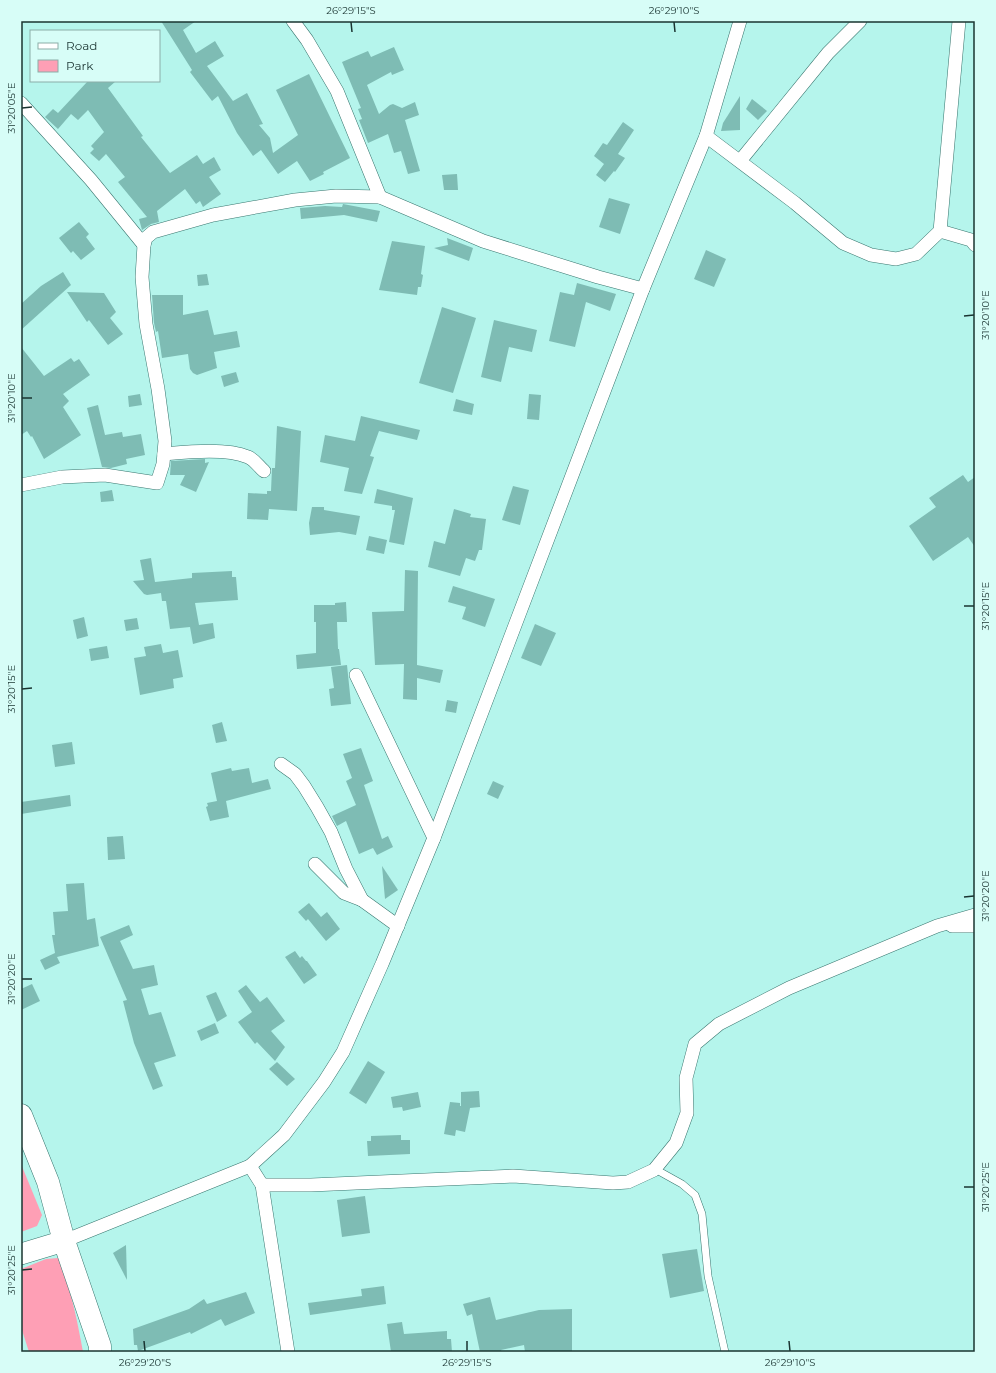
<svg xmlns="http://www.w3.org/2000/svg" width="996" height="1373" viewBox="0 0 996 1373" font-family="Montserrat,sans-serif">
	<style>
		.green { fill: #fe9fb5 }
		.building { fill: #7ebcb4 }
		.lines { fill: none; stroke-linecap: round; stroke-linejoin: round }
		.service-casing { stroke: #39766f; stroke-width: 8 }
		.minor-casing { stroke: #39766f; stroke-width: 14 }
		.primary-casing { stroke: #39766f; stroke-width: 22 }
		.motorway-casing { stroke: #39766f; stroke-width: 23 }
		.service { stroke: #fff; stroke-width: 7 }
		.minor { stroke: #fff; stroke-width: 13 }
		.primary { stroke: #fff; stroke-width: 21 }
		.motorway { stroke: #fff; stroke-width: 22 }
		.ticks { fill: none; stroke: #1a3431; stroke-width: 1.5 }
		.neatline { fill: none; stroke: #1a3431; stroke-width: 1.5 }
		.ticks-label { font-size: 10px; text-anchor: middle; fill: #1a3431 }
	</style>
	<rect width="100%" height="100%" fill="#b5f5ec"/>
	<g class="green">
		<polygon points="21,1164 42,1215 37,1226 21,1232"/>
		<path d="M58,1258C71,1288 77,1320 83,1352H29L21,1327V1269L46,1259Z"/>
	</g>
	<g class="building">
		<polygon points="161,21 196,21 183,30 196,53 215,41 224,56 207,66 233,101 247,93 263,124 259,125 270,138 273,153 298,135 276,90 309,74 350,158 323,172 324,174 310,181 297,161 278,174 261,150 253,156 237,133 218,96 212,101 190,72 192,70"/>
		<polygon points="394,47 404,70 392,75 391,72 367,85 379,114 390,105 393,104 402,108 415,102 419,115 405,120 420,171 408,174 401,151 394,153 388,134 368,143 359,120 362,119 358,109 361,108 342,62 368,51 371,57"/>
		<polygon points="88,81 116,81 108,88 143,136 141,137 170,173 197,155 203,164 214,157 221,170 209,177 221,194 203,207 200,201 196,204 185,189 157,211 159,222 151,224 142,230 139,219 147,217 118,182 125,177 106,154 99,161 90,153 94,149 91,146 104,132 88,110 78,120 71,114 58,129 45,117 53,109 58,113"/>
		<polygon points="740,96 740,130 721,131 723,123"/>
		<polygon points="752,99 767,111 758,120 746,109"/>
		<polygon points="623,122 634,130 618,154 625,158 615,172 614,171 605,182 596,175 604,164 594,156 603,143 607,145"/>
		<polygon points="457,174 458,190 444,190 442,175"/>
		<polygon points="609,198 630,204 620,234 599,227"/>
		<polygon points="343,204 380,211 377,222 344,215 301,219 300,208 325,206 342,207"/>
		<polygon points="79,222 89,234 86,237 95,249 81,260 73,251 71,253 59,238"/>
		<polygon points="447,238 473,248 469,261 434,248 448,245"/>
		<polygon points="392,241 425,246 421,274 423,275 421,287 418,287 417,295 379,290"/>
		<polygon points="706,250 726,259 714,287 694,279"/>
		<polygon points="63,272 71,285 21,330 21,304 41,286"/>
		<polygon points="207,274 209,285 198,286 197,275"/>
		<polygon points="577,283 616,294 610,311 586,302 575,347 549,341 560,292 574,295"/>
		<polygon points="67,292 104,293 116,312 110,318 123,334 108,345 89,320 87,322"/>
		<polygon points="152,295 183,295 183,315 208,310 214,335 237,331 240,347 214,352 217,368 197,375 193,373 190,369 188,354 162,358 158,331 156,332 154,323"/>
		<polygon points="442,307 476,318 453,393 419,383"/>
		<polygon points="494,320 537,330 532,352 509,347 501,382 481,377"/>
		<polygon points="21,347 44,376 71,358 74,362 79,359 90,375 63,394 69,401 63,407 81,435 44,459 32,436 31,437 27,431 21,435"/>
		<polygon points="236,372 239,382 224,387 221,376"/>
		<polygon points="140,394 142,405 129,407 128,396"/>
		<polygon points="529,394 541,395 539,420 527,419"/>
		<polygon points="456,399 474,404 472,415 453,411"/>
		<polygon points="98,405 105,435 122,432 123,437 141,434 145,455 126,459 127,464 111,468 102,467 87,408"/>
		<polygon points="361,416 420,430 417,440 379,431 370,456 374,457 362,494 344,491 349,468 320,462 325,435 355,441"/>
		<polygon points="277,426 301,431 297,511 269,509 268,520 247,519 248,493 267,494 267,491 271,491 272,468 275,468"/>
		<polygon points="205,459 205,463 209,462 196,492 180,485 185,475 170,475 171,461"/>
		<polygon points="963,475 968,482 975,477 975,547 968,537 933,561 909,526 936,507 929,498"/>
		<polygon points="513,486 529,490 520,525 502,520"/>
		<polygon points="377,489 413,498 404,545 389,542 395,510 392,510 392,506 374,503"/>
		<polygon points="112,490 114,501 101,502 100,492"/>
		<polygon points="312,507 324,507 324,510 360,516 356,535 339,532 310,535 309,523"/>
		<polygon points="454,509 471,514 470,517 486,519 482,550 479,550 475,561 466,558 460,576 428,567 434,541 445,544"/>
		<polygon points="369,536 387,540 384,554 366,550"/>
		<polygon points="151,558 155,582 192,578 192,573 232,571 232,577 236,577 238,600 195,603 199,625 213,623 215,638 193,644 190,627 170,629 166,601 162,601 161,593 147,595 144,594 133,581 144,580 140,560"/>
		<polygon points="405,570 418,571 417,665 443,670 440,683 417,678 417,700 403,699 404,664 375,665 372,612 404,611"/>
		<polygon points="453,586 495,599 485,627 462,619 466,607 448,602"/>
		<polygon points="346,602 347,622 337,622 338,649 339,649 341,665 297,669 296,655 316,653 316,622 314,622 314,605 335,605 335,603"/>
		<polygon points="84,617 88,636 77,639 73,620"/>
		<polygon points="137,618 139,629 126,631 124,620"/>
		<polygon points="535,624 556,633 541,666 521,658"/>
		<polygon points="161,644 163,653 178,650 183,677 173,679 174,688 140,695 134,658 146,656 144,647"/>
		<polygon points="107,646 109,658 91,661 89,649"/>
		<polygon points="347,665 351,704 331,706 329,689 334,688 331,667"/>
		<polygon points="447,700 458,702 456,713 445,711"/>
		<polygon points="222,722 227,741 216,743 212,725"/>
		<polygon points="72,742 75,764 55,767 52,745"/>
		<polygon points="361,748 373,781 364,785 382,839 388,836 393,847 377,855 373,848 359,854 346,821 337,826 332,816 356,805 346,781 352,778 343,754"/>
		<polygon points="231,768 232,771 249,768 252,783 268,779 271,789 226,801 229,817 210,821 206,807 208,806 207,803 217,801 211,773"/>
		<polygon points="493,781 504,786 498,799 487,794"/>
		<polygon points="70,795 71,806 21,814 21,802"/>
		<polygon points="123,836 125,859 108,860 107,837"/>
		<polygon points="382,866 398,890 385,899"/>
		<polygon points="84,883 87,920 95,918 99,946 57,957 60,963 45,970 40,960 55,953 52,935 55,935 53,912 68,911 66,884"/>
		<polygon points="309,903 321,917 327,912 340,929 326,941 308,919 306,921 298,912"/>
		<polygon points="129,925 133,935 120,941 133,969 154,965 158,985 141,989 149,1015 161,1012 176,1056 154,1063 163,1086 153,1090 134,1043 123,1001 127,1000 100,937"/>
		<polygon points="295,951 300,958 302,956 306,961 307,961 317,975 304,984 285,957"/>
		<polygon points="32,984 40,1001 21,1010 21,989"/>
		<polygon points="246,985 260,1002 267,997 285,1021 271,1031 285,1047 275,1061 257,1042 255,1044 238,1022 252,1012 238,991"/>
		<polygon points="216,992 227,1016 217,1022 206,996"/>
		<polygon points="215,1023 219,1033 201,1041 197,1031"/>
		<polygon points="368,1061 385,1072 366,1104 349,1093"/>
		<polygon points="277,1062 295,1079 287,1086 269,1069"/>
		<polygon points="479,1091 480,1107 470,1108 465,1132 456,1130 455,1136 444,1134 450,1102 460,1103 460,1106 461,1106 461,1092"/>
		<polygon points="418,1092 421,1107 403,1111 402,1107 393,1108 391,1097"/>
		<polygon points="401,1135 401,1140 410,1140 410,1154 368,1156 367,1141 371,1141 371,1136"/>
		<polygon points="365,1196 370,1233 342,1237 337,1200"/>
		<polygon points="126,1245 127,1280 113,1253"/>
		<polygon points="697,1249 704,1291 670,1298 662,1254"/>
		<polygon points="384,1286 386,1304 310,1315 308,1303 362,1296 361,1289"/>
		<polygon points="246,1292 255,1313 225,1326 221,1319 191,1334 190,1332 138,1351 137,1345 134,1345 133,1329 189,1309 204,1299 207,1304"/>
		<polygon points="490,1297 496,1320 539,1310 572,1309 572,1352 525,1352 524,1345 501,1350 502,1352 480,1352 472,1314 467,1316 463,1304"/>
		<polygon points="402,1322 404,1334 447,1331 447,1339 451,1339 452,1352 391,1352 387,1324"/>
	</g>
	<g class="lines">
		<g class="service-casing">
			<polyline id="service" points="655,1169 682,1184 695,1195 702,1214 708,1276 725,1352"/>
		</g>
		<g class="minor-casing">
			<g id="minor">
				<polyline points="293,21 307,40 337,91 380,197"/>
				<polyline points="21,103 91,180 144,245"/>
				<polyline points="706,136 795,203 843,243 871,255 896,259 916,254 940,231 959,21"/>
				<polyline points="740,161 828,53 860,21"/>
				<polyline points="940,231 971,240 975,245"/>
				<path d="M164,454C188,452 226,448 248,457C254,459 259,467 264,471"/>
				<polyline points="21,485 62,477 105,475 157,483 163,464 165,441 158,389 146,324 142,277 144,245 146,238 153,232 213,215 295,200 336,196 380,197 483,241 598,277 643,289"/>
				<polyline points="356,675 434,838"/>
				<polyline points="281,764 295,774 304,786 317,807 331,832 346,869 362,900 398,926"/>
				<polyline points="315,864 344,893 362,900"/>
				<polyline points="952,926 975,926"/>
				<polyline points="250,1166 262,1185 288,1352"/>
				<polyline points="262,1185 311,1185 513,1176 613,1183 628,1182 654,1170 676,1143 687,1113 686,1078 695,1044 719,1024 789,988 937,926 975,915"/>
				<polyline points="64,1241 250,1166 284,1135 324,1082 343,1052 382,964 434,838 643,289 706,136 740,21"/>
			</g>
		</g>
		<g class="primary-casing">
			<polyline id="primary" points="21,1254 64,1241"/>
		</g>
		<g class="motorway-casing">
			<polyline id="motorway" points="21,1115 48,1182 64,1241 100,1346 100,1352"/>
		</g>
		<use href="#service" class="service"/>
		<use href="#minor" class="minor"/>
		<use href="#primary" class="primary"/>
		<use href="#motorway" class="motorway"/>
	</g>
	<path class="ticks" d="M351,22L352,32M674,22L675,32M22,108L32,107M964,316L974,315M22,398H32M964,606H974M22,689L32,688M964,897L974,896M22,979H32M964,1187H974M22,1270L32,1269M144,1341L145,1351M467,1341V1351M789,1341L790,1351"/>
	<rect width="996" height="1373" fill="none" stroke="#d7fdf7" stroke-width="44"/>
	<rect x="30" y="30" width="130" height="52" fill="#d7fdf7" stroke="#8bada8"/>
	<rect x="38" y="43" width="20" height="6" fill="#ffffff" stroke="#8bada8"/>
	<text x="66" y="50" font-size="12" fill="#1a3431">Road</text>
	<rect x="38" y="60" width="20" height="12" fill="#fe9fb5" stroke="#8bada8"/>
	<text x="66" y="70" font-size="12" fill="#1a3431">Park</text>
	<rect x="22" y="22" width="952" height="1329" class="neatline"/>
	<g class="ticks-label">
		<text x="351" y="14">26°29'15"S</text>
		<text x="674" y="14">26°29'10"S</text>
		<text transform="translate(11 108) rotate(-90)" y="4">31°20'05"E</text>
		<text transform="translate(985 315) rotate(-90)" y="4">31°20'10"E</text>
		<text transform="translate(11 398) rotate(-90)" y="4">31°20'10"E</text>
		<text transform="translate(985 606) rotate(-90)" y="4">31°20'15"E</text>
		<text transform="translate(11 689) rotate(-90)" y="4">31°20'15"E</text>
		<text transform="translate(985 896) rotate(-90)" y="4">31°20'20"E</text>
		<text transform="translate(11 979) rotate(-90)" y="4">31°20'20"E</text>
		<text transform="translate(985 1187) rotate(-90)" y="4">31°20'25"E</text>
		<text transform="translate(11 1270) rotate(-90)" y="4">31°20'25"E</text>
		<text x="145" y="1366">26°29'20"S</text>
		<text x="467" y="1366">26°29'15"S</text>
		<text x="790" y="1366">26°29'10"S</text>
	</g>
</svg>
